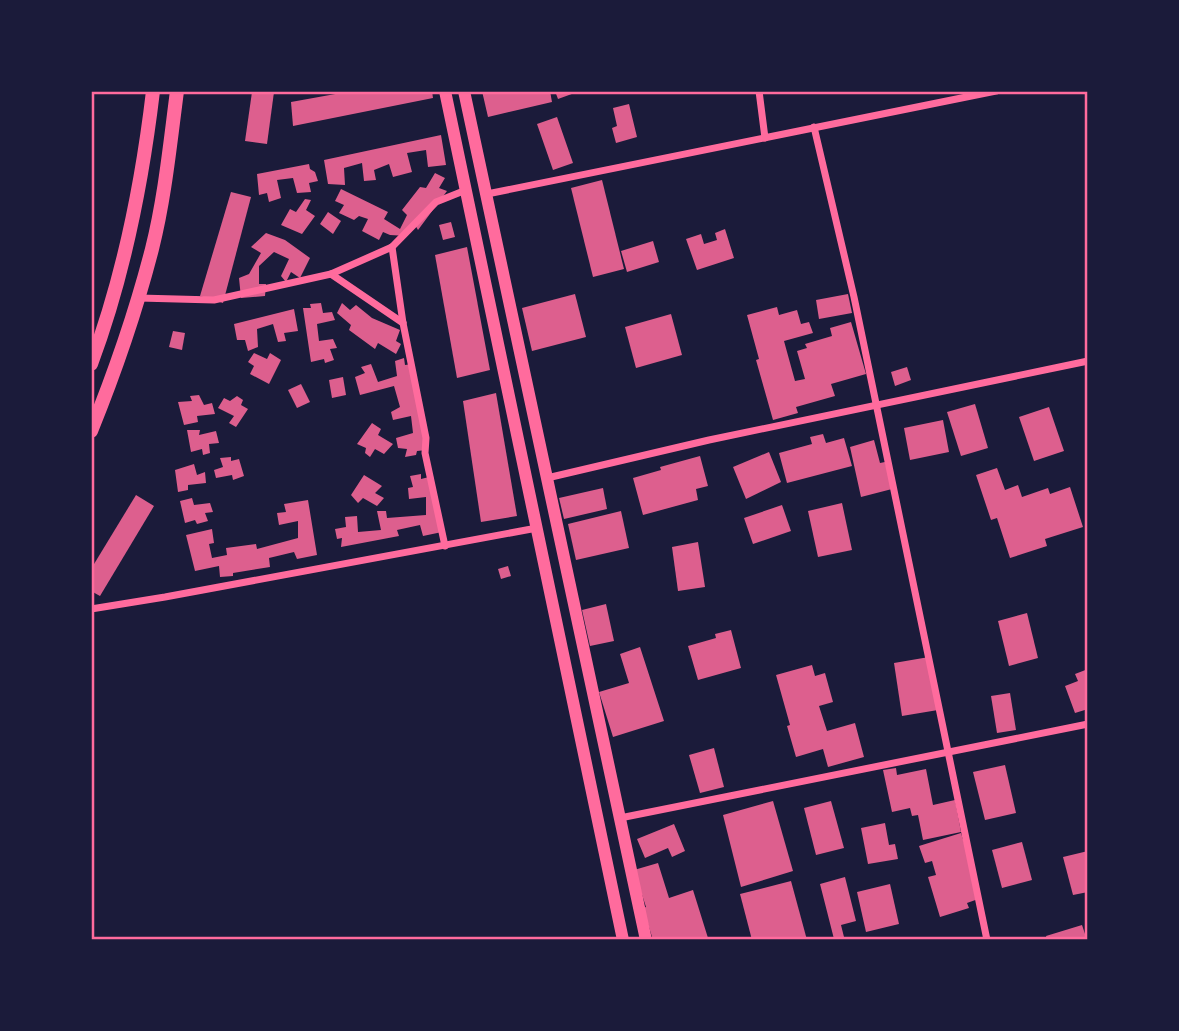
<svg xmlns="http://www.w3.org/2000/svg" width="1179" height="1031" viewBox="0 0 1179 1031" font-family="Mulish,sans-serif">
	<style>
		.building { fill: #dd5f8e }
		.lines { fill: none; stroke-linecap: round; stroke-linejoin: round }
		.minor { stroke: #ff6b9d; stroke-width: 7 }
		.secondary { stroke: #ff6b9d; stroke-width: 12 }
		.primary { stroke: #ff6b9d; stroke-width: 14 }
		.neatline { fill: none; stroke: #ff6b9d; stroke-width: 2.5 }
	</style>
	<rect width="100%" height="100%" fill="#1b1b3a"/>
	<g class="building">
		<polygon points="352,91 432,91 433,98 293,126 291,102"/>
		<polygon points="482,91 550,91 552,102 488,117"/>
		<polygon points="555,91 580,91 558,99"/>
		<polygon points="252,92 274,92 267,144 245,141"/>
		<polygon points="629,104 637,137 616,143 612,128 617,126 613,108"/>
		<polygon points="557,117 573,163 553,170 537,124"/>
		<polygon points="441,135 446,165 428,167 426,150 407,153 412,172 393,177 389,164 374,170 376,180 364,181 362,163 344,168 345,185 328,184 324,160"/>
		<polygon points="309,164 310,169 315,172 318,181 309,183 311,192 297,193 293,178 277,180 281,198 269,202 267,193 259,195 257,174"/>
		<polygon points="435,173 445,178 439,188 447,191 418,230 414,223 407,236 390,235 383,232 379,240 362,231 368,219 359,216 354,220 339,213 344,205 335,201 341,189 388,212 384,219 400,229 407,215 402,210 420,187 426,188"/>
		<polygon points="602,180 624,269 593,277 571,188"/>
		<polygon points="231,192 251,197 223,303 200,296"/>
		<polygon points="305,199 311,200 306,210 315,216 302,234 281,225 290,209 296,212"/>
		<polygon points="328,212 341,221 333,234 320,224"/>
		<polygon points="451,222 455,237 443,240 439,225"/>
		<polygon points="725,229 734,258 697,270 686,239 701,234 704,244 717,240 715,233"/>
		<polygon points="266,233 285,240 310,258 300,278 291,272 286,282 281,276 289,259 274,252 259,266 259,284 266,284 265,296 241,298 239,278 249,274 261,253 251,247"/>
		<polygon points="653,241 659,262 627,272 621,251"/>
		<polygon points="467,247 490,370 457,378 435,255"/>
		<polygon points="575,294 586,337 532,351 522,308"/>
		<polygon points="848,294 852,313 819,319 816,300"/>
		<polygon points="321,303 323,313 332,312 335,320 317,324 319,341 333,339 337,348 330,349 334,360 325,363 324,359 311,362 303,308 311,308 310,304"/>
		<polygon points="342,303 350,310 356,305 372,318 400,330 396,341 401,344 396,354 378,343 375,349 349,330 351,325 337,313"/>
		<polygon points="777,307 779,315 797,310 801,324 809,322 813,333 784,341 795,381 805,379 797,351 807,348 805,344 832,336 830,328 851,322 866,374 831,384 835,396 796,407 798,413 773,420 756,360 759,359 747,315"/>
		<polygon points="294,309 298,331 284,333 286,341 278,342 273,324 257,329 258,347 248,351 245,340 237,340 234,324"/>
		<polygon points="671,314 682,355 636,368 625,327"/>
		<polygon points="173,331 185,333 182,350 169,347"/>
		<polygon points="254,353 267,359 270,353 281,360 269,384 250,374 254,366 248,362"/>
		<polygon points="404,358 405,365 413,364 427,450 417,451 416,455 405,457 407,449 398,448 396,438 413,433 411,416 393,420 391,412 400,407 394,386 360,395 355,377 365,373 361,367 371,364 378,382 397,376 395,361"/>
		<polygon points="907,367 911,380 895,386 891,372"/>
		<polygon points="343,377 346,395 332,398 329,380"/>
		<polygon points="301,384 310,402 297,408 288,390"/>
		<polygon points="496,393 517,516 481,522 463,401"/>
		<polygon points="199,395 204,405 212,403 215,414 197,416 198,422 184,425 178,402 192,401 190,396"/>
		<polygon points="237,396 243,400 241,405 248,409 236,427 229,423 234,416 218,408 224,398 230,401"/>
		<polygon points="975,404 988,448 961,456 947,412"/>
		<polygon points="1049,407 1064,451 1034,461 1019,417"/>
		<polygon points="943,420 949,452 910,460 904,428"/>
		<polygon points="372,423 381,429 378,435 393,444 384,454 375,449 370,457 365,453 366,448 357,444"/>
		<polygon points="187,430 200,430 199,435 216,431 219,443 209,444 210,453 203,455 202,449 191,452"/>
		<polygon points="823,434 826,443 844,438 852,466 787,483 779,453 812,444 810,437"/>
		<polygon points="874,440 880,463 885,462 892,489 861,497 850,447"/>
		<polygon points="769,452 781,482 746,499 733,467"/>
		<polygon points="700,456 708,486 696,489 698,500 643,515 633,478 661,470 660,467"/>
		<polygon points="231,457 231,461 239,459 244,476 233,480 232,475 216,478 214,470 223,467 220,458"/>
		<polygon points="194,464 197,475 205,472 206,483 188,485 188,490 178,492 175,470"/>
		<polygon points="997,468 1005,490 1018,485 1022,497 1048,488 1050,494 1070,487 1083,527 1045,539 1047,546 1010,558 997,518 991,520 976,475"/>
		<polygon points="421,474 421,479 433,476 442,532 423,536 420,525 397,530 399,536 341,547 342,538 337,539 335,529 346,527 345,517 357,516 358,532 381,530 377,511 386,511 387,518 426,515 426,497 409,499 408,488 413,487 410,476"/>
		<polygon points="364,475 382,486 375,493 384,498 377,506 363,498 358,503 351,495"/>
		<polygon points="603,488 607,509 564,519 559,498"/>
		<polygon points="136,495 154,506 100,596 91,591 91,569"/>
		<polygon points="192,498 194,505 210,503 213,512 205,513 208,521 197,524 195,520 185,523 180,501"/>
		<polygon points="308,500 317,555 297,559 294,552 269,558 270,567 233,573 233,576 220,577 219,566 195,571 186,535 212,529 214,543 209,544 212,558 227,555 226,548 256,544 257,549 298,538 298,521 279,525 277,513 286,512 284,504"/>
		<polygon points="842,503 852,550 818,557 808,511"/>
		<polygon points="782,505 791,531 753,544 744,518"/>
		<polygon points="621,511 629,548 576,560 568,524"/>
		<polygon points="698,542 705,587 678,591 672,547"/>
		<polygon points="508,566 511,576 501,579 498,569"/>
		<polygon points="606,604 614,641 590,646 582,610"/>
		<polygon points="1027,613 1038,658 1009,666 998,621"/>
		<polygon points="731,630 741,668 698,680 688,646 716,638 715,634"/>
		<polygon points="640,647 664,721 613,737 599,692 629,683 620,654"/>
		<polygon points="929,657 938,710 902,716 894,663"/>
		<polygon points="812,665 815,676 825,673 833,702 819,706 827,731 855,723 864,757 828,767 823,749 796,757 787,726 790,725 776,675"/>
		<polygon points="1088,669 1088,709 1075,713 1065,686 1078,681 1075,674"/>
		<polygon points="1010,693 1016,730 997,733 991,696"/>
		<polygon points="714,748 724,787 700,793 689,755"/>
		<polygon points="1005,765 1016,813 985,820 973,772"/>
		<polygon points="896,768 897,775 926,769 933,805 955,800 961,832 923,840 918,815 912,816 910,808 892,812 883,770"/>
		<polygon points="773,801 793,871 741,887 723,815"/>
		<polygon points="831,801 844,848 816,855 804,808"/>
		<polygon points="885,823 889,845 895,844 898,859 868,864 861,828"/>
		<polygon points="674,824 685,851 672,857 668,848 645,858 637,839"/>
		<polygon points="961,833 981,898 967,903 969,908 940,917 928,877 936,875 932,861 925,863 919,846"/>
		<polygon points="1022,842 1032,880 1002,888 992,850"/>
		<polygon points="1088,851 1088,892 1073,895 1063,857"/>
		<polygon points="658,863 669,898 693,890 708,938 653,940 643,908 646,907 634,870"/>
		<polygon points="845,877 856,921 841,925 844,937 834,939 820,884"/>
		<polygon points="791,881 807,940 752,940 740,894"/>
		<polygon points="890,884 899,924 866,932 857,892"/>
		<polygon points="1082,925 1087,940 1047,940 1046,936"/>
	</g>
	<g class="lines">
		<g class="minor">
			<polyline points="759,91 765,138"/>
			<polyline points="814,127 854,297 987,940"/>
			<polyline points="487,194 996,91"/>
			<polyline points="392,247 403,323 426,438 425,453 445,546"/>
			<polyline points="331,274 403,323"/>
			<polyline points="139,298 214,300 331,274 392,247 436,202 466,190"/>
			<polyline points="547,478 709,440 1088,361"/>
			<polyline points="91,609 165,597 537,528"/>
			<polyline points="620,818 1088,724"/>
		</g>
		<g class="secondary">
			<polyline points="445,91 623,940"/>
			<polyline points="464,91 646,940"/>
		</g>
		<g class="primary">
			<path d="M91,364C124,276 142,184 153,91"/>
			<path d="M91,431C115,372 136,311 152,249C165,197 170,144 177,91"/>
		</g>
	</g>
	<rect width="1179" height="1031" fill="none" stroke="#1b1b3a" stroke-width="186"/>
	<rect x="93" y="93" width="993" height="845" class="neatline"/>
</svg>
